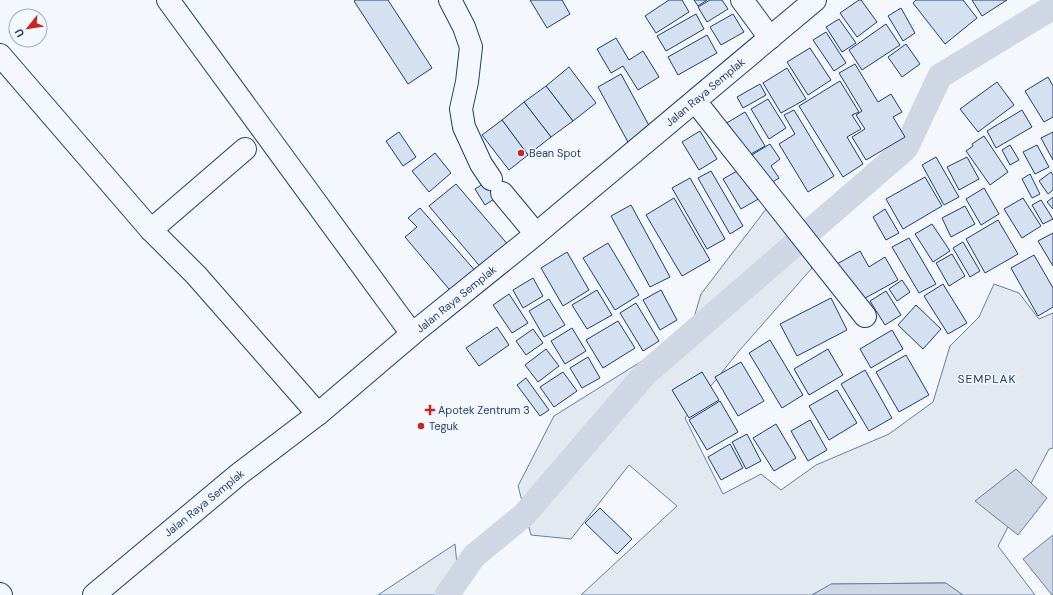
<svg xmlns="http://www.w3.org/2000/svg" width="1053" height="595" viewBox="0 0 1053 595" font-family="'DM Sans',sans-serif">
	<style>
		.green { fill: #e3e9f0; stroke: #687fa3 }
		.water { fill: #cfd7e4; stroke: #687fa3 }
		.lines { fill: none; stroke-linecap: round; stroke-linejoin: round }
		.canal { stroke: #cfd7e4; stroke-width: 25 }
		.building { fill: #d5e0f0; stroke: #1d3f73 }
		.minor-casing { stroke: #1d3f73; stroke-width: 24 }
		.major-casing { stroke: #1d3f73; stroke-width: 24 }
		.minor { stroke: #f4f7fb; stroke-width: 22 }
		.major { stroke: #f4f7fb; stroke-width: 22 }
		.poi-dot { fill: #c62828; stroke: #f4f7fb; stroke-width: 1.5 }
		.labels { text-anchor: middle; stroke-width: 3; stroke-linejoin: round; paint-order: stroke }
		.street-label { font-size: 11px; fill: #1d3f73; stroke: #f4f7fb }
		.poi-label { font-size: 11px; fill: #1d3f73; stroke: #f4f7fb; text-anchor: start }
		.neighbourhood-label { font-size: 12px; letter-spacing: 1px; fill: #1d3f73; stroke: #f4f7fb }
	</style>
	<rect width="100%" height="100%" fill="#f4f7fb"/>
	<g class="green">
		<polygon points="770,204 812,268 739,351 685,418 723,494 761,474 781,490 816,465 889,434 933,402 950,346 979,317 994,284 1019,293 1039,319 1053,313 1053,448 1049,449 998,546 1035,595 963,595 945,583 832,584 812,595 581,595 677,506 629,465 571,539 531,535 518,486 554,416 690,331 701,294"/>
		<polygon points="455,544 459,585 459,595 378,595"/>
	</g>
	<g class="water">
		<polygon points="1016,469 1047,498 1018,535 975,501"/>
		<polygon points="1053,535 1053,595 1052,595 1023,559"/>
		<polygon points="946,583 963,595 812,595 831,584"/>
	</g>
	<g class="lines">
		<polyline class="canal" points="447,595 474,556 524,515 645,374 906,148 940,76 1053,7"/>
	</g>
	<g class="building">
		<polygon points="356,0 388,0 432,68 408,84 354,1"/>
		<polygon points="530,0 562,0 570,14 547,28"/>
		<polygon points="669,0 682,0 689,12 656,33 645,16"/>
		<polygon points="694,0 707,0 698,6"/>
		<polygon points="710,0 722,0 728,9 707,22 698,7"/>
		<polygon points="859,0 861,0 877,22 857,37 840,13"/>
		<polygon points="916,0 963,0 977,18 945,44 913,3"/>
		<polygon points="972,0 1007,0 982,16"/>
		<polygon points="901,8 915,33 903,41 888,16"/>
		<polygon points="696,14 704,29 666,51 657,36"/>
		<polygon points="733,14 744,32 721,45 710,27"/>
		<polygon points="839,19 856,43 842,52 826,27"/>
		<polygon points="886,24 900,45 862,70 849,50"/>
		<polygon points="826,32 846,63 834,71 813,40"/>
		<polygon points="707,35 717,53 678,75 668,57"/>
		<polygon points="616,38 629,60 643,51 659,77 638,90 623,66 611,73 597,49"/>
		<polygon points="906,44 920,64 902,77 888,57"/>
		<polygon points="810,48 831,80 808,95 787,62"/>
		<polygon points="855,64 878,102 891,94 902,112 893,117 905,137 866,160 852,137 865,129 856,115 862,111 839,73"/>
		<polygon points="569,67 596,103 573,121 546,86"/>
		<polygon points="787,68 806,99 781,113 763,83"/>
		<polygon points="621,74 652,131 629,144 598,87"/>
		<polygon points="1048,77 1053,86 1053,117 1044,122 1025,91"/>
		<polygon points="840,81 859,112 852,115 861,129 847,137 863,164 843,177 799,106"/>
		<polygon points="997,82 1014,105 978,132 960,109"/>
		<polygon points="760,84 766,95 743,108 737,97"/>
		<polygon points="546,86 573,121 551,137 524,102"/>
		<polygon points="768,99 786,128 769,139 751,109"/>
		<polygon points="524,102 551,137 528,155 502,120"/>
		<polygon points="794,110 834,176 808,192 779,144 795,134 784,115"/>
		<polygon points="1022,110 1032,127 996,148 987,131"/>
		<polygon points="745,112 765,146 744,158 725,124"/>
		<polygon points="502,120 528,155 509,170 482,135"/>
		<polygon points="700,131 717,159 699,170 682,142"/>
		<polygon points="399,132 416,157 403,166 386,141"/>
		<polygon points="1053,132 1053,160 1041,138"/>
		<polygon points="984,136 1008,172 990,185 966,151 973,146 972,144"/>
		<polygon points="770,144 780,159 771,166 779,178 768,185 750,156"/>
		<polygon points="1010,145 1019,160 1010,165 1002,150"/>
		<polygon points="1037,145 1049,167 1035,174 1023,152"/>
		<polygon points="435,153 451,173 429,192 412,171"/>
		<polygon points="936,157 959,197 944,205 922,165"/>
		<polygon points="967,157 979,179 959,190 947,167"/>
		<polygon points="744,167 762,197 741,209 723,179"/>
		<polygon points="711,171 743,226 730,234 698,178"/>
		<polygon points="1051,172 1053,175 1053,190 1048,194 1039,181"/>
		<polygon points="1030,174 1040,194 1032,198 1022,179"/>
		<polygon points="496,176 506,191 485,205 475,189"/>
		<polygon points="925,177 942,206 903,229 886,199"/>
		<polygon points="690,178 725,239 707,249 672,188"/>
		<polygon points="456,184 510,247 483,270 429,206"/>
		<polygon points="984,188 999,214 981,225 966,199"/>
		<polygon points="1053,197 1053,209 1047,202"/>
		<polygon points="674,198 710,260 682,276 646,215"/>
		<polygon points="1023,198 1041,226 1022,238 1004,209"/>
		<polygon points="1041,200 1053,219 1043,224 1032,205"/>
		<polygon points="631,205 670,277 650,287 611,216"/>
		<polygon points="965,206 975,224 951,237 942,218"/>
		<polygon points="420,208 478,274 454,295 405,237 417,227 408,218"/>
		<polygon points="885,209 899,233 886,240 873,217"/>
		<polygon points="998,220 1018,254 985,273 966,239"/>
		<polygon points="932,224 950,251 933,262 915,234"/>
		<polygon points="1053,233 1053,266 1038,241"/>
		<polygon points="909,238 936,284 919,293 892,247"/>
		<polygon points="963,242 980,271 970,277 953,248"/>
		<polygon points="608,243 639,295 615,310 583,258"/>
		<polygon points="860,251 869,267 885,257 898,280 858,302 837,264"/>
		<polygon points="567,252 589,290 563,306 541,268"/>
		<polygon points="952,254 965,276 949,286 936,263"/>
		<polygon points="1034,255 1053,288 1053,307 1038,316 1011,268"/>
		<polygon points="533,278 543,296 523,308 513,290"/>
		<polygon points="902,280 910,292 897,301 889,289"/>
		<polygon points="943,284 967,323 948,334 924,296"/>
		<polygon points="597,290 612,315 587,329 572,305"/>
		<polygon points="661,290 677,320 660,330 643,300"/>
		<polygon points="886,291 901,315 885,325 870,301"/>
		<polygon points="509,294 528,323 512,333 493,305"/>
		<polygon points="831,298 847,330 797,356 780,324"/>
		<polygon points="549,299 565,325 544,337 529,311"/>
		<polygon points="636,303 659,341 643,351 620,313"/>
		<polygon points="916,305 941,329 923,349 898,325"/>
		<polygon points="618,321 635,348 603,368 586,340"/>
		<polygon points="497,327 509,345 479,366 466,348"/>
		<polygon points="572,328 586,351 565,364 551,341"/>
		<polygon points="533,329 543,343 526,355 516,341"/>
		<polygon points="892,330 903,349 871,368 860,349"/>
		<polygon points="770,340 803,395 782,408 749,353"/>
		<polygon points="546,349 559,366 538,382 525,365"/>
		<polygon points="828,349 843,375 809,395 794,369"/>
		<polygon points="906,355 929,395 899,412 876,372"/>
		<polygon points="588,357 600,378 582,388 570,368"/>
		<polygon points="741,362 764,401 738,416 715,377"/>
		<polygon points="865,370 892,418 869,431 841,384"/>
		<polygon points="563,372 577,391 554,407 540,387"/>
		<polygon points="702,372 719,400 689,418 672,390"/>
		<polygon points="526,378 549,410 540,416 517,385"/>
		<polygon points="837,390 857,423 829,440 809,406"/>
		<polygon points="720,401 738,432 707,450 689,420"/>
		<polygon points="810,420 827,450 808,461 791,431"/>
		<polygon points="776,424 796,458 774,471 753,438"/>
		<polygon points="747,434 761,461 746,469 732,442"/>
		<polygon points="730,444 743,468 721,480 708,457"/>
		<polygon points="600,508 632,539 617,554 585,523"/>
	</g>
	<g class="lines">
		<g class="minor-casing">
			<g id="minor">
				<polyline points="168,0 412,334"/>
				<polyline points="450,0 464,27 471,47 467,82 461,109 464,127 481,164 491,179"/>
				<polyline points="742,0 770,38"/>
				<polyline points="0,55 151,230 196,275 318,414"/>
				<polyline points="695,101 865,316"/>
				<polyline points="502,193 536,234"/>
				<polyline points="151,230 245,149"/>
				<polyline points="0,594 1,595"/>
			</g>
		</g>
		<g class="major-casing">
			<polyline id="major" points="94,595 239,474 318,414 412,334 536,234 815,0"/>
		</g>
		<use href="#minor" class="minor"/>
		<use href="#major" class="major"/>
	</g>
	<g class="poi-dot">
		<circle cx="521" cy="153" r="4"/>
		<path d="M428 404h4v4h4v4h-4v4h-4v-4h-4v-4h4z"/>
		<circle cx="421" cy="426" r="4"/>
	</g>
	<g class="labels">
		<g class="street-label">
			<text transform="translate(705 92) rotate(-40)" y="4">Jalan Raya Semplak</text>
			<text transform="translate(456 299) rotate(-39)" y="4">Jalan Raya Semplak</text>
			<text transform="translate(204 503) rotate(-39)" y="4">Jalan Raya Semplak</text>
		</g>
		<g class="poi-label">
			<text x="529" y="157">Bean Spot</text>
			<text x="438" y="414">Apotek Zentrum 3</text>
			<text x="429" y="430">Teguk</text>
		</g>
		<g class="neighbourhood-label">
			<text x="987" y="383">SEMPLAK</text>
		</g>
	</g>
	<g transform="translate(28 28) rotate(240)"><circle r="19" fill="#f4f7fb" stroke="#9eadc5"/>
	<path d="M0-3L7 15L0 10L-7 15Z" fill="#c62828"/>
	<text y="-6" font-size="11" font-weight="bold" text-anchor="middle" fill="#1d3f73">U</text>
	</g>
</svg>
